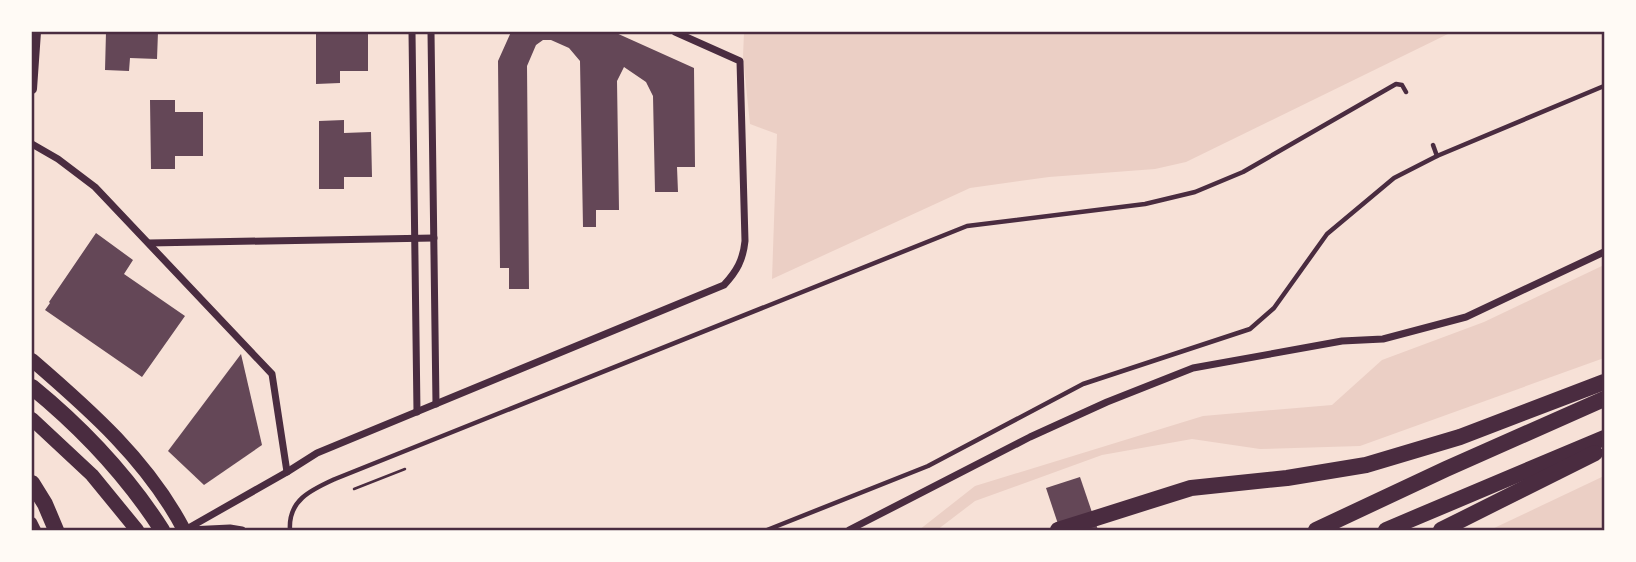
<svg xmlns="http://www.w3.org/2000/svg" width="1636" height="562" viewBox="0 0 1636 562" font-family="'IBM Plex Serif',serif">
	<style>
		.green { fill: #ebcfc5 }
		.building { fill: #644757 }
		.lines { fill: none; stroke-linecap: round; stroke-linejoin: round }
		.path { stroke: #4a2c40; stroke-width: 2.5 }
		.service { stroke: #4a2c40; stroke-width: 4.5 }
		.minor { stroke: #4a2c40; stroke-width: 7 }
		.tertiary { stroke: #4a2c40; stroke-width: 10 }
		.primary { stroke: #4a2c40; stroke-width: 14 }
		.motorway { stroke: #4a2c40; stroke-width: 16 }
		.neatline { fill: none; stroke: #4a2c40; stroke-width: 2.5 }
	</style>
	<rect width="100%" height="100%" fill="#f7e1d7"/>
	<g class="green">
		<polygon points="744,32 1452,32 1186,162 1155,169 1049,177 970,188 772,279 777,134 750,124 743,57"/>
		<polygon points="1604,265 1604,358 1360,446 1260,449 1192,439 1102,455 975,501 937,530 919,530 975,486 1203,416 1332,405 1382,360 1484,322"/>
		<polygon points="1604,476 1604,527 1596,530 1490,530"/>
	</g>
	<g class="building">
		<polygon points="106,32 158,32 157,59 130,58 129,71 105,70"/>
		<polygon points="316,32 368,32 368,71 340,71 340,83 316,84"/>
		<polygon points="511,32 614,32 694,68 695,167 677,167 678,192 655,192 653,96 646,82 624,67 617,81 619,210 596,210 596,227 583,227 580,61 569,48 551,40 543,40 536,45 527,66 529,289 509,289 509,268 500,268 498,61"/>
		<polygon points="150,100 175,100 175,112 203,112 203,156 175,156 175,169 151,169"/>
		<polygon points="344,120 344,133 371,132 372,177 344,177 344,189 319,189 319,121"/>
		<polygon points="96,233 133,260 124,274 185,316 142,377 45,310 50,303 49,302"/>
		<polygon points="241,354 262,445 204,485 168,451"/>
		<polygon points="1080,477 1098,530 1060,530 1046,488"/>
	</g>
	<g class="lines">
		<polyline class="path" points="354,489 405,469"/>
		<g class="service">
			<polyline points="1433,145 1437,156"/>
			<path d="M290,530C288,500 311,490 335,479L967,226L1145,204L1195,192L1243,172L1396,84L1402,85L1406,92"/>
			<polyline points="767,530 928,466 1083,384 1250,329 1274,308 1327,234 1394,178 1437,156 1604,86"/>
		</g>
		<g class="minor">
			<polyline points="412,32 417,412"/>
			<polyline points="431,32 436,404"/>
			<polyline points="32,144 58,159 95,187 272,374 287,472"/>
			<polyline points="149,243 434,238"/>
			<path d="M185,530L287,472L317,453L724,285C737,271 743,260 745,241L740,61L675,32"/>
			<polyline points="188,530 230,528 242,530"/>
			<polyline points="849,530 1030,437 1107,402 1193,368 1342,341 1383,339 1466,317 1604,252"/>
		</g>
		<g class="tertiary">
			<polyline points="32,89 36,32"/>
			<polyline points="32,522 36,530"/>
		</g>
		<g class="primary">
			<path d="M32,360C90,410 148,461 184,530"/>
			<polyline points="32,419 92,475 137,530"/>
		</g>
		<g class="motorway">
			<path d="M32,387C81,427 128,477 162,530"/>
			<polyline points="32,483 45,504 56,530"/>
			<polyline points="1058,530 1191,488 1287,478 1366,465 1460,437 1604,382"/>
			<polyline points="1316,530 1446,469 1604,399"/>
			<polyline points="1386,530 1604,438"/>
			<polyline points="1441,530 1595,453"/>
		</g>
	</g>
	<rect width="1636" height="562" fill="none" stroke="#fffaf5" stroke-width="66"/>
	<rect x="33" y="33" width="1570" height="496" class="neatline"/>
</svg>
